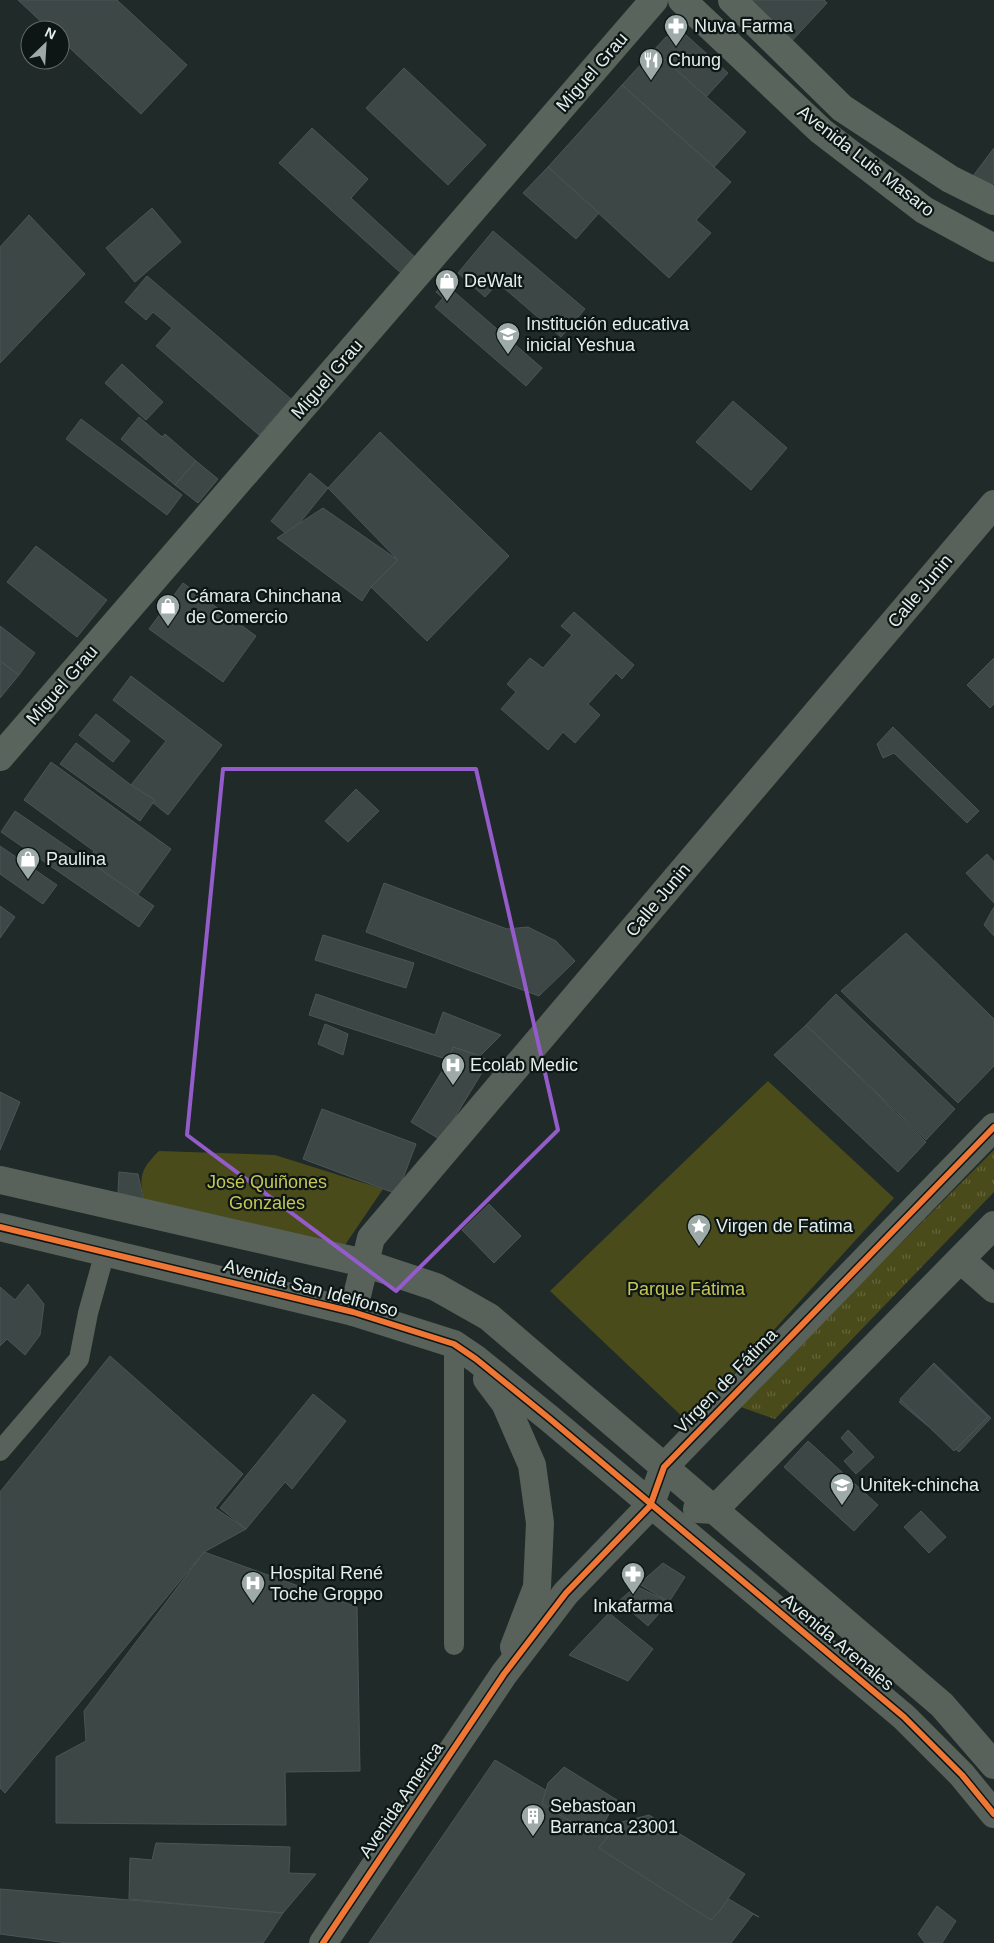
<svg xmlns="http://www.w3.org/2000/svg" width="994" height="1943" viewBox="0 0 994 1943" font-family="Helvetica,sans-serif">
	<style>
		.grass { fill: url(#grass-tufts) }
		.park { fill: #4a4b1a }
		.building { fill: #3d4746; stroke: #4b5555 }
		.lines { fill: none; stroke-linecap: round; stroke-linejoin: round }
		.service { stroke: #58625b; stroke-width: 20 }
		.minor { stroke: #58625b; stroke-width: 28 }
		.tertiary { stroke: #58625b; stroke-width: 28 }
		.secondary { stroke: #59645c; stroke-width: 28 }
		.cycleway-casing { stroke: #0d1614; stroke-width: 9 }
		.cycleway { stroke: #f07635; stroke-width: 6 }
		.marked { fill: none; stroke: #945cca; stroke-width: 4; stroke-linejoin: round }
		.labels { text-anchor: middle; stroke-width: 4.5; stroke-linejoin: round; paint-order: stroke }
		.poi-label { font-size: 18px; fill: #e1eeeb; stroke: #0d1614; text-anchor: start }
		.street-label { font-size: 18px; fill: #e1eeeb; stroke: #0d1614 }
		.park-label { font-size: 18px; fill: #c6c655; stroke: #0d1614 }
	</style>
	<defs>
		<pattern id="grass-tufts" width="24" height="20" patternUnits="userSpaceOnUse" patternTransform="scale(1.25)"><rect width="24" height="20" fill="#4a4b1a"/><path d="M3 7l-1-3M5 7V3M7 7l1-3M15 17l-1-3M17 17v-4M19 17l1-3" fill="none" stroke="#64653b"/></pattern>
	</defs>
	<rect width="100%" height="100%" fill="#202b29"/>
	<polygon class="grass" points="994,1150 994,1192 775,1419 738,1406"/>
	<g class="park">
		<polygon points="768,1081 894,1198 689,1423 550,1291"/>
		<path d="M159,1151L275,1155L383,1189L345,1245L144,1202C139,1176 140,1170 159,1151Z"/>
	</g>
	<g class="building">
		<polygon points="18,0 117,0 187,65 141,114 60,39 60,30 50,30"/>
		<polygon points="741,0 824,0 827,3 789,44"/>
		<polygon points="686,35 728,73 706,97 654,50 666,37"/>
		<polygon points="654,50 746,132 714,167 622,85"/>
		<polygon points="404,68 486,145 448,185 366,108"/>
		<polygon points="622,85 731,182 696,220 711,233 669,278 548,167"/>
		<polygon points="312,128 368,179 351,198 416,258 402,274 279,163"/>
		<polygon points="994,148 994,183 989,189 973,176"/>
		<polygon points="548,167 599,213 576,239 523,193"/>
		<polygon points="152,208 181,242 135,282 106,248"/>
		<polygon points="29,215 85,274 0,363 0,247"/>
		<polygon points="493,231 585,309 561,337 498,283 485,297 458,273"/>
		<polygon points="147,276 291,399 259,435 156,346 172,328 153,312 146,320 125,302"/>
		<polygon points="444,283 542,368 526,386 435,307 443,298 436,292"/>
		<polygon points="122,364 163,402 146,420 105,383"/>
		<polygon points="733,401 787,448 751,490 696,442"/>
		<polygon points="139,417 162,437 165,434 196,461 175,485 121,439"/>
		<polygon points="81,419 182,495 167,515 66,439"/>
		<polygon points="380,432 509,556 427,641 371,587 398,560 328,488"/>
		<polygon points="196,461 218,479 198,503 175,485"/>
		<polygon points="310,473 328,488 289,536 271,521"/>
		<polygon points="323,508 398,560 371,587 362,601 277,538"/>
		<polygon points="36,546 107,600 77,637 7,582"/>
		<polygon points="183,583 256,636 223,682 149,629"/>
		<polygon points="574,612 634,665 622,679 616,673 588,704 600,715 575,743 563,732 548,750 501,709 516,692 507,684 530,658 543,668 572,635 561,626"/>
		<polygon points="0,626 35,653 19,675 0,661"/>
		<polygon points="994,658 994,704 990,708 967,685"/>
		<polygon points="0,661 19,675 0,698"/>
		<polygon points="131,676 222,745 168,815 131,785 166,741 113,700"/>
		<polygon points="96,714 130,741 113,762 79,735"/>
		<polygon points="893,727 979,811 967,823 894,753 883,758 877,744"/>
		<polygon points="76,743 131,785 155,800 140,821 60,764"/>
		<polygon points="51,762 171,849 137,896 88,860 94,851 24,800"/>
		<polygon points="356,789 379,811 348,842 325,821"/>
		<polygon points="15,811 154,906 139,927 1,832"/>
		<polygon points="0,846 57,885 43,904 0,874"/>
		<polygon points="987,854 994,862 994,903 966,873"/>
		<polygon points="384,883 507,929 528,927 556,941 575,961 539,996 366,932"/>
		<polygon points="0,906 15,917 0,938"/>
		<polygon points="994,907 994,936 984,925"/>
		<polygon points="906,933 994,1019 994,1066 958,1103 841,991"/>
		<polygon points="323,935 414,963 406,988 315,960"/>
		<polygon points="316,994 435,1035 443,1012 501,1035 480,1056 453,1047 449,1060 309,1015"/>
		<polygon points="836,994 955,1109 926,1140 806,1025"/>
		<polygon points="325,1024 348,1034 343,1055 318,1044"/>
		<polygon points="806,1025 926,1142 898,1172 774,1055"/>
		<polygon points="453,1047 480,1056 489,1061 441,1140 411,1122 449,1060"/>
		<polygon points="0,1092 20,1102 0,1150"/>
		<polygon points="322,1109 416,1144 397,1194 303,1159"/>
		<polygon points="119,1172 138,1174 144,1202 118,1193"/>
		<polygon points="489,1204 521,1236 494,1263 462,1230"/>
		<polygon points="28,1284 44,1304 40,1335 25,1355 7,1339 0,1346 0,1287 15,1300"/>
		<polygon points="110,1356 243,1474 215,1508 246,1529 204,1552 5,1793 0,1788 0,1492"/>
		<polygon points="934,1363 991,1418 959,1452 899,1402"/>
		<polygon points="933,1364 988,1417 954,1451 900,1399"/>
		<polygon points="313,1394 346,1421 292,1489 285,1482 246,1529 220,1508"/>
		<polygon points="848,1430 874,1457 856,1474 844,1461 854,1452 841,1438"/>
		<polygon points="808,1441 878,1505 854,1531 784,1467"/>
		<polygon points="921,1511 946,1537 929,1553 904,1527"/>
		<polygon points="204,1552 357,1607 360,1771 285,1772 286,1825 56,1823 56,1757 86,1741 84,1711"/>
		<polygon points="663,1563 685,1577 669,1602 639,1584"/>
		<polygon points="636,1586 669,1602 648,1626 619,1601"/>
		<polygon points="609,1613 653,1649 628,1681 569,1655"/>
		<polygon points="495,1760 759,1917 753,1914 731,1943 369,1943"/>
		<polygon points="564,1767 617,1800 596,1837 542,1804 548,1783"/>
		<polygon points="649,1815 745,1874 719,1912 711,1920 599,1848 618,1823"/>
		<polygon points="156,1843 290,1847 289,1873 316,1874 283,1913 129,1899 130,1858 152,1860"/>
		<polygon points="0,1889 283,1913 263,1943 67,1943 0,1934"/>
		<polygon points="937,1906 956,1921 942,1943 925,1943 918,1934"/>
	</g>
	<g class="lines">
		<g class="service">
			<polyline points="454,1344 454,1645"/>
			<polyline points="0,1451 79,1359 88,1313 105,1252"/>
		</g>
		<g class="minor">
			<polyline points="961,1260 994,1289"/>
			<polyline points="353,1312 371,1238 994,504"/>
		</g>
		<g class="tertiary">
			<polyline points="0,1180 364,1263 436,1287 489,1317 942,1705 994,1765"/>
			<polyline points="0,1227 353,1312 454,1344 476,1359 550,1419 904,1717 962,1775 994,1814"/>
			<polyline points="487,1379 505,1403 532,1465 540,1523 537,1587 514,1647"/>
			<polyline points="697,1509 714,1510 994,1225"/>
			<polyline points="323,1943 504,1674 566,1593 650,1506 664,1467 994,1127"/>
		</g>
		<g class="secondary">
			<polyline points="682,0 821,131 924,210 994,248"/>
			<polyline points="732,0 842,108 950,179 994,201"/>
			<polyline points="0,757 654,0"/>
		</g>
		<g class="cycleway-casing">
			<g id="cycleway">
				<polyline points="0,1227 353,1312 454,1344 476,1359 550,1419 904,1717 962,1775 994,1814"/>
				<polyline points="323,1943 504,1674 566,1593 650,1506 664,1467 994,1127"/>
			</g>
		</g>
		<use href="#cycleway" class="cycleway"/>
	</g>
	<path class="marked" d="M223,769H476L558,1130L396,1291L187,1135Z"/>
	<defs>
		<g id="pharmacy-pin" transform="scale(1.25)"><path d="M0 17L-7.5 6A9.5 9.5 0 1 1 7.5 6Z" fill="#9daaa7" stroke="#0d1614"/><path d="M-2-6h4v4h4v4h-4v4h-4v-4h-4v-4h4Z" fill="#fff"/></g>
		<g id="restaurant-pin" transform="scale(1.25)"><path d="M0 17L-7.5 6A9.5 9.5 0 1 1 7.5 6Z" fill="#9daaa7" stroke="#0d1614"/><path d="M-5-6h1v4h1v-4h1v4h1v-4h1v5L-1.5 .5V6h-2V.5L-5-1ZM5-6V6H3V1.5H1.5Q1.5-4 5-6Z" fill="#fff"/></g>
		<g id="shop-pin" transform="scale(1.25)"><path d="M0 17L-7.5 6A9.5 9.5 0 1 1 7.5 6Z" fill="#9daaa7" stroke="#0d1614"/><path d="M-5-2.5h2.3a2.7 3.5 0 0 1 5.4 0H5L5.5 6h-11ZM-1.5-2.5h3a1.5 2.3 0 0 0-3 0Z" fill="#fff"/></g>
		<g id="school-pin" transform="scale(1.25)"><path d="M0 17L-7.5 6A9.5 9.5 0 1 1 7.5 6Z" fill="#9daaa7" stroke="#0d1614"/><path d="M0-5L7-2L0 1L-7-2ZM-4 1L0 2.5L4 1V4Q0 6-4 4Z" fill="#fff"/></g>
		<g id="hospital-pin" transform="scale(1.25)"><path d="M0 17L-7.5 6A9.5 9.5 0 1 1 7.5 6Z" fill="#9daaa7" stroke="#0d1614"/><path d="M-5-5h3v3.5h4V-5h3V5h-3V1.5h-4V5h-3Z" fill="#fff"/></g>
		<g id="sight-pin" transform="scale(1.25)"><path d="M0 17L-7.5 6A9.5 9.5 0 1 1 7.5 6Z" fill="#9daaa7" stroke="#0d1614"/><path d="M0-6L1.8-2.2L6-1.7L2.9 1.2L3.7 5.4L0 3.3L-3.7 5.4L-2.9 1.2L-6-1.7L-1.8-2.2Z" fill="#fff"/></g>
		<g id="building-pin" transform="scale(1.25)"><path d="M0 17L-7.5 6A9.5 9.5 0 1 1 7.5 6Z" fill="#9daaa7" stroke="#0d1614"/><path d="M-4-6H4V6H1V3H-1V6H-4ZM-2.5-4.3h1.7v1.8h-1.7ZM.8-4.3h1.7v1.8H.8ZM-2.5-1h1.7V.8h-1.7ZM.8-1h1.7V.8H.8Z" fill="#fff"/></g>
	</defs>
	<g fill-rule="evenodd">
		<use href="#pharmacy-pin" x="676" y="26"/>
		<use href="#restaurant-pin" x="651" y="60"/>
		<use href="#shop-pin" x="447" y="281"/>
		<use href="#school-pin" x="508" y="334"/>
		<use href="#shop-pin" x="168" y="606"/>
		<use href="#shop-pin" x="28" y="859"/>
		<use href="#hospital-pin" x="453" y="1065"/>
		<use href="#sight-pin" x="699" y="1226"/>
		<use href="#school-pin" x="842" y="1485"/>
		<use href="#pharmacy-pin" x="633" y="1574"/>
		<use href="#hospital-pin" x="253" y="1583"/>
		<use href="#building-pin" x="533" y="1816"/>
	</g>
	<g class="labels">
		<g class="poi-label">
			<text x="694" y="32">Nuva Farma</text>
			<text x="668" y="66">Chung</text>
			<text x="464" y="287">DeWalt</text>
			<text x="526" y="330">Institución educativa<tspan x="526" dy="21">inicial Yeshua</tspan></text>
			<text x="186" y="602">Cámara Chinchana<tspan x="186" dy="21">de Comercio</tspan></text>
			<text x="46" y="865">Paulina</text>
			<text x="470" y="1071">Ecolab Medic</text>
			<text x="716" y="1232">Virgen de Fatima</text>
			<text x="860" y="1491">Unitek-chincha</text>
			<text x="270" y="1579">Hospital René<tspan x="270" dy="21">Toche Groppo</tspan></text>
			<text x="633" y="1612" text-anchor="middle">Inkafarma</text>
			<text x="550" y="1812">Sebastoan<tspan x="550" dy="21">Barranca 23001</tspan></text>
		</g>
		<g class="street-label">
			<text transform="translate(592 72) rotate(-49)" y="6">Miguel Grau</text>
			<text transform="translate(866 161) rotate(38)" y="6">Avenida Luis Masaro</text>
			<text transform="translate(327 379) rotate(-49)" y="6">Miguel Grau</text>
			<text transform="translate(920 591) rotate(-50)" y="6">Calle Junin</text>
			<text transform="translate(62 685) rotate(-49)" y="6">Miguel Grau</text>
			<text transform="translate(658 900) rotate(-50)" y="6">Calle Junin</text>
			<text transform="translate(311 1288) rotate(15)" y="6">Avenida San Idelfonso</text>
			<text transform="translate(726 1381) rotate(-46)" y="6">Vírgen de Fátima</text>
			<text transform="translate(838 1642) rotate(40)" y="6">Avenida Arenales</text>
			<text transform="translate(401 1800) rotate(-56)" y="6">Avenida America</text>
		</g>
		<g class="park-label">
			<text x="267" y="1188">José Quiñones<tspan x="267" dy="21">Gonzales</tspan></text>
			<text x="686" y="1295">Parque Fátima</text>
		</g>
	</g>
	<g transform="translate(45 45) rotate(25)"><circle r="24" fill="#0d1614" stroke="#626c6a"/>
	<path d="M0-4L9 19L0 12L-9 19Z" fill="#9daaa7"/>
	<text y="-8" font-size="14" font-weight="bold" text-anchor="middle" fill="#e1eeeb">N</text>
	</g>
</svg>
